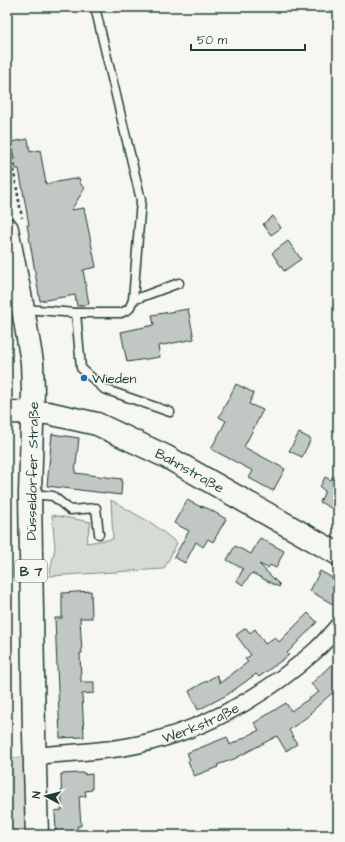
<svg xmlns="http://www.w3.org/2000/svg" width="345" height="842" viewBox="0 0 345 842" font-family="'Architects Daughter',sans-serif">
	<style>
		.green { fill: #d6dbd6; stroke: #7a8c85 }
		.building { fill: #c1c8c3; stroke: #1f3d34 }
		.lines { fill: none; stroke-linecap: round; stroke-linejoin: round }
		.lane-casing { stroke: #1f3d34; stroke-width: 11 }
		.street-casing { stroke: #1f3d34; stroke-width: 19 }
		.secondary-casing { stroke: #1f3d34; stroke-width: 25 }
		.primary-casing { stroke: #1f3d34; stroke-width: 25 }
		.path { stroke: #1f3d34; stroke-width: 2.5; stroke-dasharray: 3 3; stroke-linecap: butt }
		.lane { stroke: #f6f6f2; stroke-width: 8 }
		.street { stroke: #f6f6f2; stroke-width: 16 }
		.secondary { stroke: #f6f6f2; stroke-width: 22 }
		.primary { stroke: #f6f6f2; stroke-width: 22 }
		.poi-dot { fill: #1f6fb2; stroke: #f6f6f2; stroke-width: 1.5 }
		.labels { text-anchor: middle; stroke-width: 3; stroke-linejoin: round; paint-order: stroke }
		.shield { fill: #f6f6f2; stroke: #60746d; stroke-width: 1 }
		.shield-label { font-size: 13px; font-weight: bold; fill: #1f3d34 }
		.poi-label { font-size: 14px; fill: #1f3d34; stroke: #f6f6f2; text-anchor: start }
		.street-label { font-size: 14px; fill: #1f3d34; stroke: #f6f6f2 }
	</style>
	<rect width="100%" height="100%" fill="#f6f6f2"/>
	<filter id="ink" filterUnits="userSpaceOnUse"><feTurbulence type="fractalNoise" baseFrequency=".025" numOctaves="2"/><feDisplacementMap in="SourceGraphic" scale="8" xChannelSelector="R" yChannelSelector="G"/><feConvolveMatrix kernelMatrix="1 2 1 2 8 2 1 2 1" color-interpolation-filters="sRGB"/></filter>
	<g filter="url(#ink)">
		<g class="green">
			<polygon points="111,500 153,524 177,543 164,569 49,576 55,548 52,515 91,522 86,543 113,539"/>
			<polygon points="24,757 27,835 7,835 7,758"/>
		</g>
		<g class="building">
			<polygon points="28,139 30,152 40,150 46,184 79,178 81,185 85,188 71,210 84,208 96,267 83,270 89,304 77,306 75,295 40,301 27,225 29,225 19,169 16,169 11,142"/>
			<polygon points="273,216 281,228 271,235 263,224"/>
			<polygon points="288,241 301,259 284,271 272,253"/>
			<polygon points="188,309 194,339 158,346 160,357 127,362 121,332 154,325 152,315"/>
			<polygon points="236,384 254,393 249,404 263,410 244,447 285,469 273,491 249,478 253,471 211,449 226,421 219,417"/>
			<polygon points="299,433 311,439 302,457 289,451"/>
			<polygon points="52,434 79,438 75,473 122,479 121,495 47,486"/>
			<polygon points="338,466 338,512 320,502 325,491 320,487 325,477 331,480"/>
			<polygon points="187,500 201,507 201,506 209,509 226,519 213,542 208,539 203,547 196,542 185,563 174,557 189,531 174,523"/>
			<polygon points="260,538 284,551 276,568 270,565 268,568 259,564 280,585 279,587 252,573 243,585 237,581 243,569 227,560 235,546 251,554"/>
			<polygon points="320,571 338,581 338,607 310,591"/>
			<polygon points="91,591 92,618 80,618 82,653 80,653 81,682 94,682 94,693 82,694 84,737 60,738 55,618 62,618 62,593"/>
			<polygon points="308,613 317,622 287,653 289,655 259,677 256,674 227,695 198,710 189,691 217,675 220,683 248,662 245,659 251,655 236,635 246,628 250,633 255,629 265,644 275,637 279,642"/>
			<polygon points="332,664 338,670 338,700 332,693 310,713 311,714 289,730 297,744 286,751 277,736 234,759 217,765 218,767 194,776 188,761 190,760 187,753 227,737 230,745 259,730 254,723 286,703 291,711 319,692 311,684"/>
			<polygon points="81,773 85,773 85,775 92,774 92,790 85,791 86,796 79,797 81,826 77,826 78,834 56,835 55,811 62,810 61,774"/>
		</g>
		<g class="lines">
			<g class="lane-casing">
				<g id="lane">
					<polyline points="133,300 179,283"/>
					<polyline points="25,309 76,313 121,313 129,309 133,300 141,200 95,7"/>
					<polyline points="76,313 81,368 104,389 170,412"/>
					<polyline points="31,494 53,496 70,510 96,508 99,534"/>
				</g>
			</g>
			<g class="street-casing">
				<g id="street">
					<path id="s1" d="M34,756C72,752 112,752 149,742C211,726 268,693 315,651C324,643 331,634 338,626"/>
				</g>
			</g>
			<g class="secondary-casing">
				<g id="secondary">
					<path id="s2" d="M7,412L48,413L97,424L167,457L338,554"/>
				</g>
			</g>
			<g class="primary-casing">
				<polyline id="primary" points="7,229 23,309 32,362 33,391 30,494 34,734 37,835"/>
			</g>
			<polyline class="path" points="7,134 22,218"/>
			<use href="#lane" class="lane"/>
			<use href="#street" class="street"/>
			<use href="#secondary" class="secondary"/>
			<use href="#primary" class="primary"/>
		</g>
	</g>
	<circle class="poi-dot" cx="84" cy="378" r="4"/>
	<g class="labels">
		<rect class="shield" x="15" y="560" width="32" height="22" rx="3"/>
		<g class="shield-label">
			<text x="31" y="576">B 7</text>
		</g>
		<g class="poi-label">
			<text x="92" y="383">Wieden</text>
		</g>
		<g class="street-label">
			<text transform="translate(32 471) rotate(-89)" y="5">Düsseldorfer Straße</text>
			<text dy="5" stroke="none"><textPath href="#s2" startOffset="195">Bahnstraße</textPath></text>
			<text dy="5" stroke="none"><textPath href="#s1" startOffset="171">Werkstraße</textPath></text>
		</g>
	</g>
	<rect width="345" height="842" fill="none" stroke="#f6f6f2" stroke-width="24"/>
	<rect x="12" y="12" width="321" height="818" fill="none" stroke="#1f3d34" stroke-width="1.5" filter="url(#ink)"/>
	<g transform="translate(46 796) rotate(277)" stroke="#f6f6f2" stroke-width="3" paint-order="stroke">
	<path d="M0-3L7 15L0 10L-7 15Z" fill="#1f3d34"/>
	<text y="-6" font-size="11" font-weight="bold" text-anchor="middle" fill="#1f3d34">N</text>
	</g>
	<path d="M191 44v6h114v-6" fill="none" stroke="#1f3d34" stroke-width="2"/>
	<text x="197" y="44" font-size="12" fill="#1f3d34" stroke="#f6f6f2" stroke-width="3" paint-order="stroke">50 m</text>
</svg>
